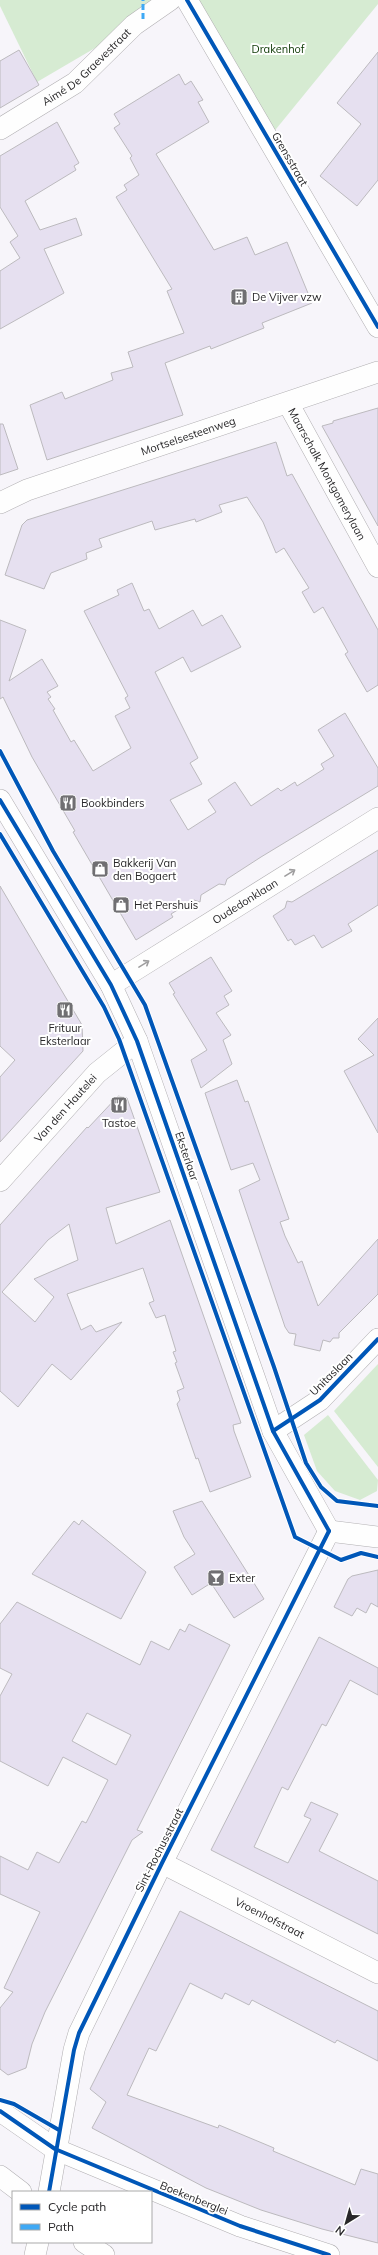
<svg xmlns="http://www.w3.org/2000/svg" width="378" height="2255" viewBox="0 0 378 2255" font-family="Mulish,sans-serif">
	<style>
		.green { fill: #d6ebd2 }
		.building { fill: #e6e0f0; stroke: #bcbabe; fill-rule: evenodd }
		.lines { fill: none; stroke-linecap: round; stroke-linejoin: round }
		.minor-casing { stroke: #b1afb2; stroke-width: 22 }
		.minor { stroke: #fefefe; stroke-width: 21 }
		.quiet { stroke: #3fa9f5; stroke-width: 3; stroke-dasharray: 6 3; stroke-linecap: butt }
		.cycleway-casing { stroke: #fff; stroke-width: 6 }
		.cycleway { stroke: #0057b8; stroke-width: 4 }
		.oneway { stroke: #9e9d9e }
		.labels { text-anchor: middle; stroke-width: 4; stroke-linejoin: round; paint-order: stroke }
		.park-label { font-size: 11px; fill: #0a3600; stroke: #fff }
		.street-label { font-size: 11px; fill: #282729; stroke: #fff }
		.poi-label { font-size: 11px; fill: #282729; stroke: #fff; text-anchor: start }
	</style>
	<rect width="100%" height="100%" fill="#f7f5fa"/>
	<g class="green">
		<polygon points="0,0 177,0 37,82 0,6"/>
		<polygon points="192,0 378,0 378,4 272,134"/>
		<polygon points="378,1364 378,1467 334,1411"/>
		<polygon points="328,1415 378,1480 377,1491 360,1500 335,1491 317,1471 304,1435"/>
	</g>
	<g class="building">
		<polygon points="19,50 39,85 0,108 0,61"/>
		<polygon points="378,52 378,180 357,206 320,176 361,124 337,103"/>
		<polygon points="179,74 185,85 191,81 203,100 198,102 209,122 156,154 214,250 247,237 255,255 287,242 312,303 262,323 264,328 211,349 210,346 165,363 183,415 47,460 30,405 62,392 65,399 113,380 111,373 133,367 128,352 184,333 167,291 172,289 116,197 127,190 124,185 139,175 130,158 132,156 114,128 120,124 114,114"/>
		<polygon points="57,122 79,163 74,166 76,170 25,201 40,230 76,218 82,235 44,249 64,293 0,329 0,271 20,258 10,242 18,236 0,207 0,156"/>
		<polygon points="378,408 378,526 322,426 333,423 333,421"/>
		<polygon points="0,424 3,424 18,469 0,475"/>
		<polygon points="276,442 287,476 292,474 378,630 378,685 367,692 345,654 348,652 323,607 314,613 302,592 309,588 284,548 276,553 263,522 247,497 219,505 222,512 196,522 195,519 155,530 152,521 99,539 102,547 86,553 87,559 51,573 44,589 5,575 22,525 27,520"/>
		<polygon points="132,583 144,611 149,609 159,629 193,610 202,626 222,615 241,647 191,672 183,657 155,672 198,758 190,763 202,784 170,800 188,830 216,812 208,800 235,782 251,806 278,788 281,791 295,782 297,786 324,769 321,764 334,756 318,730 345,713 378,768 378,786 261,857 227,879 225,885 219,884 201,895 200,902 194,900 171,914 173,917 136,940 73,832 75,831 32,757 3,697 0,699 0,620 26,630 9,681 42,659 58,686 47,692 51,697 48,699 55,709 53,710 71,742 74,740 93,771 131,748 115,716 130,708 125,698 128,696 84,611 119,595 117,590"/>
		<polygon points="378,850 378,905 348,924 352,931 322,948 314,935 295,945 291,939 288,941 273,916 285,908 287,901 292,902"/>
		<polygon points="0,886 82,1025 83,1051 0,1142 0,1077 15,1060 0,1046"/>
		<polygon points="211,957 232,991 224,996 229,1005 216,1013 231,1035 223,1040 232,1064 201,1088 191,1060 207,1050 173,994 175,993 169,983"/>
		<polygon points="378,1018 378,1133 344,1071 374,1055 358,1039"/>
		<polygon points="237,1080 245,1102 248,1101 289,1219 280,1222 285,1236 298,1263 302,1261 318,1306 378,1239 378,1294 339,1333 339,1338 333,1338 330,1342 323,1340 320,1351 294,1345 296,1334 289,1333 285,1327 239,1190 260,1180 253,1163 231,1170 209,1105 205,1093"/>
		<path d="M118,1096L127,1098L160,1192L106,1208L116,1244L170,1220L241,1423L233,1425L234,1431L251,1477L210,1492L198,1458L196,1459L177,1404L180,1400L177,1391L184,1388L175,1363L177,1362L173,1352L176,1351L165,1315L156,1318L149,1303L154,1301L143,1268L67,1294L81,1330L91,1325L96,1332L122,1322L71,1380L52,1364L18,1407L0,1391V1225L87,1127L88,1128ZM69,1224L78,1260L34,1279L54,1297L35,1322L2,1292L48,1240Z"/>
		<polygon points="202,1501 264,1599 234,1618 211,1583 192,1595 174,1567 195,1554 184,1537 173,1511"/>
		<polygon points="82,1520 146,1572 121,1619 32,1574 74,1521 79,1525"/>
		<polygon points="378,1570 378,1607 371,1603 366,1613 357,1608 352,1616 334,1607 348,1579 352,1576"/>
		<path d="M17,1602L140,1665L151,1641L169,1650L180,1629L185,1632L189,1624L230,1645L137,1830L143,1832L132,1840L45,2012L32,2044L26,2068L8,2075L0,2069V2008L13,1992L4,1988L40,1912L0,1894V1856L28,1870L37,1852L59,1863L82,1821L86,1823L108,1780L63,1757L48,1786L0,1761V1696L12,1674L0,1668V1624ZM87,1713L131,1735L116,1765L72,1741Z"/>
		<polygon points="319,1637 378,1668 378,1695 350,1680 326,1726 322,1724 288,1790 282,1787 254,1847 288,1863 311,1819 304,1816 311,1802 338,1814 319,1851 378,1881 378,1934 211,1850"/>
		<polygon points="180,1911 378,2011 378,2061 337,2040 335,2043 252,2000 249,2005 225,1993 222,1999 190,1983 156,2051 149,2048 127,2095 218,2128 219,2125 274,2148 273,2151 355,2185 361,2169 378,2174 378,2243 322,2229 261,2210 206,2188 92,2128 106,2102 90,2089"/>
	</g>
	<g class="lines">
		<g class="minor-casing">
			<g id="minor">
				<polyline points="187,0 378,327"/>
				<path id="s1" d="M0,129L75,83L134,25L170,0"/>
				<path id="s2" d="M288,403L378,567"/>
				<path id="s3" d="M0,503L27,490L378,372"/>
				<polyline points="0,800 111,985 137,1041 273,1431 329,1531"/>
				<path id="s4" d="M111,985L378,818"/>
				<path id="s5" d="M0,1181L97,1073L137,1041"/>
				<polyline points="273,1431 320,1400 378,1339"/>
				<polyline points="329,1531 378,1537"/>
				<path id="s6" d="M162,1863L378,1973"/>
				<polyline points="0,2111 55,2149 240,2226 329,2255"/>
				<polyline points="0,2176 21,2192"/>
				<polyline points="49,2192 74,2050 79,2033 162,1863 329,1531"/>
				<polyline points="84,2242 104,2255"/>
				<polyline points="35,2255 38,2242"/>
			</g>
		</g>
		<use href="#minor" class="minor"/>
		<polyline class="quiet" points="143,19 143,0"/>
		<g class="cycleway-casing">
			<g id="cycleway">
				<polyline points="187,0 378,327"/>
				<polyline points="0,751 53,851 145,1005 274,1367 306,1463 321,1487 337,1501 378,1506"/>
				<polyline points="0,800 111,985 137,1041 273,1431 329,1531"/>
				<polyline points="0,834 104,1007 119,1039 295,1537 341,1560 361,1553 378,1557"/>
				<polyline points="273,1431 320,1400 378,1339"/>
				<polyline points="0,2100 14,2104 59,2130"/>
				<polyline points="0,2111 55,2149 240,2226 329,2255"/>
				<polyline points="49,2192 74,2050 79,2033 162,1863 329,1531"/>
			</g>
		</g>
		<use href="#cycleway" class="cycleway"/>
	</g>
	<defs><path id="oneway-shaft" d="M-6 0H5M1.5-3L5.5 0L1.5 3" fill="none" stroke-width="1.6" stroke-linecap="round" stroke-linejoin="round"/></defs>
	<g class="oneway">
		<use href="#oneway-shaft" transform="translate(290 873) rotate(-32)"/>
		<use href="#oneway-shaft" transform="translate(144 964) rotate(-32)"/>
	</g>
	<defs>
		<g id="building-square" transform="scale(0.9)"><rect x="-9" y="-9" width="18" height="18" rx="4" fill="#706f72" stroke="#fff"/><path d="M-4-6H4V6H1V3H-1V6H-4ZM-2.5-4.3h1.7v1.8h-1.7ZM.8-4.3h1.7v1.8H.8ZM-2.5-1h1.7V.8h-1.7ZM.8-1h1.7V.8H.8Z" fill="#fff"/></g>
		<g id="restaurant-square" transform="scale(0.9)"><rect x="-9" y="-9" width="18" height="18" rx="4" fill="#706f72" stroke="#fff"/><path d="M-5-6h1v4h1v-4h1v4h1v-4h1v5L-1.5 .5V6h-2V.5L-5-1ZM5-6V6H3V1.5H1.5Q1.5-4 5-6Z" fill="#fff"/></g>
		<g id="shop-square" transform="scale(0.9)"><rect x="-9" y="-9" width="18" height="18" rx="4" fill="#706f72" stroke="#fff"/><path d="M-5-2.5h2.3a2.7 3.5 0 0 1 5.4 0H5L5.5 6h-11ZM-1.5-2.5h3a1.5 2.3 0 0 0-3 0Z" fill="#fff"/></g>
		<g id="bar-square" transform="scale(0.9)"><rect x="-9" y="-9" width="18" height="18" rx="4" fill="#706f72" stroke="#fff"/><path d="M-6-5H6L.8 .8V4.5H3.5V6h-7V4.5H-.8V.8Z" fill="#fff"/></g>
	</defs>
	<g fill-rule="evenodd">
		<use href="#building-square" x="239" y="297"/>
		<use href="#restaurant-square" x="68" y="803"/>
		<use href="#shop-square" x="100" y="869"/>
		<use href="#shop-square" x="121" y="905"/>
		<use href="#restaurant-square" x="65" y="1010"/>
		<use href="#restaurant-square" x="119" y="1105"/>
		<use href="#bar-square" x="216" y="1578"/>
	</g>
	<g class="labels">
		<g class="park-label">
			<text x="278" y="53">Drakenhof</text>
		</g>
		<g class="street-label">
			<text dy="4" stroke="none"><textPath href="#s1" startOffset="107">Aimé De Graevestraat</textPath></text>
			<text transform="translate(290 159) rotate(60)" y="4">Grensstraat</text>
			<text dy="4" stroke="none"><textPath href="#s3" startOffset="200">Mortselsesteenweg</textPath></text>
			<text dy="4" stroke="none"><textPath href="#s2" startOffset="81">Maarschalk Montgomerylaan</textPath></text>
			<text dy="4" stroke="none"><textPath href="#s4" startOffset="158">Oudedonklaan</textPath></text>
			<text dy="4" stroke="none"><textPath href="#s5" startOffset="98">Van den Hautelei</textPath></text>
			<text transform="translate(187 1156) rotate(71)" y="4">Eksterlaar</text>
			<text transform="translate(331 1374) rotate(-45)" y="4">Unitaslaan</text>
			<text transform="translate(159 1850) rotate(-63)" y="4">Sint-Rochusstraat</text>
			<text dy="4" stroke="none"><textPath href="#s6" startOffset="121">Vroenhofstraat</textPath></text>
			<text transform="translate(194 2198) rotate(22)" y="4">Boekenberglei</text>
		</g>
		<g class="poi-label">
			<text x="252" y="301">De Vijver vzw</text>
			<text x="81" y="807">Bookbinders</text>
			<text x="113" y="867">Bakkerij Van<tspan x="113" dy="13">den Bogaert</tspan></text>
			<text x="134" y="909">Het Pershuis</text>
			<text x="65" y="1032" text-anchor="middle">Frituur<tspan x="65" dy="13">Eksterlaar</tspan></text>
			<text x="119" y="1127" text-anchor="middle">Tastoe</text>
			<text x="229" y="1582">Exter</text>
		</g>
	</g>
	<rect x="12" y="2191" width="140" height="52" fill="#ffffff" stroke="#a9a9a9"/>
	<rect x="20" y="2204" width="20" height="6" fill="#0057b8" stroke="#a9a9a9"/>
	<text x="48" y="2211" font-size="12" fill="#282729">Cycle path</text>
	<rect x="20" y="2224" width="20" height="6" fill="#3fa9f5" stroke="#a9a9a9"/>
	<text x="48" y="2231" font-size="12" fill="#282729">Path</text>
	<g transform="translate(346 2223) rotate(217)" stroke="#ffffff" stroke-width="3" paint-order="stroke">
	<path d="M0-3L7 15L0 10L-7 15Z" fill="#282729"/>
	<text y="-6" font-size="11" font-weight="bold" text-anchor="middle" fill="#282729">N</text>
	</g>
</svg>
